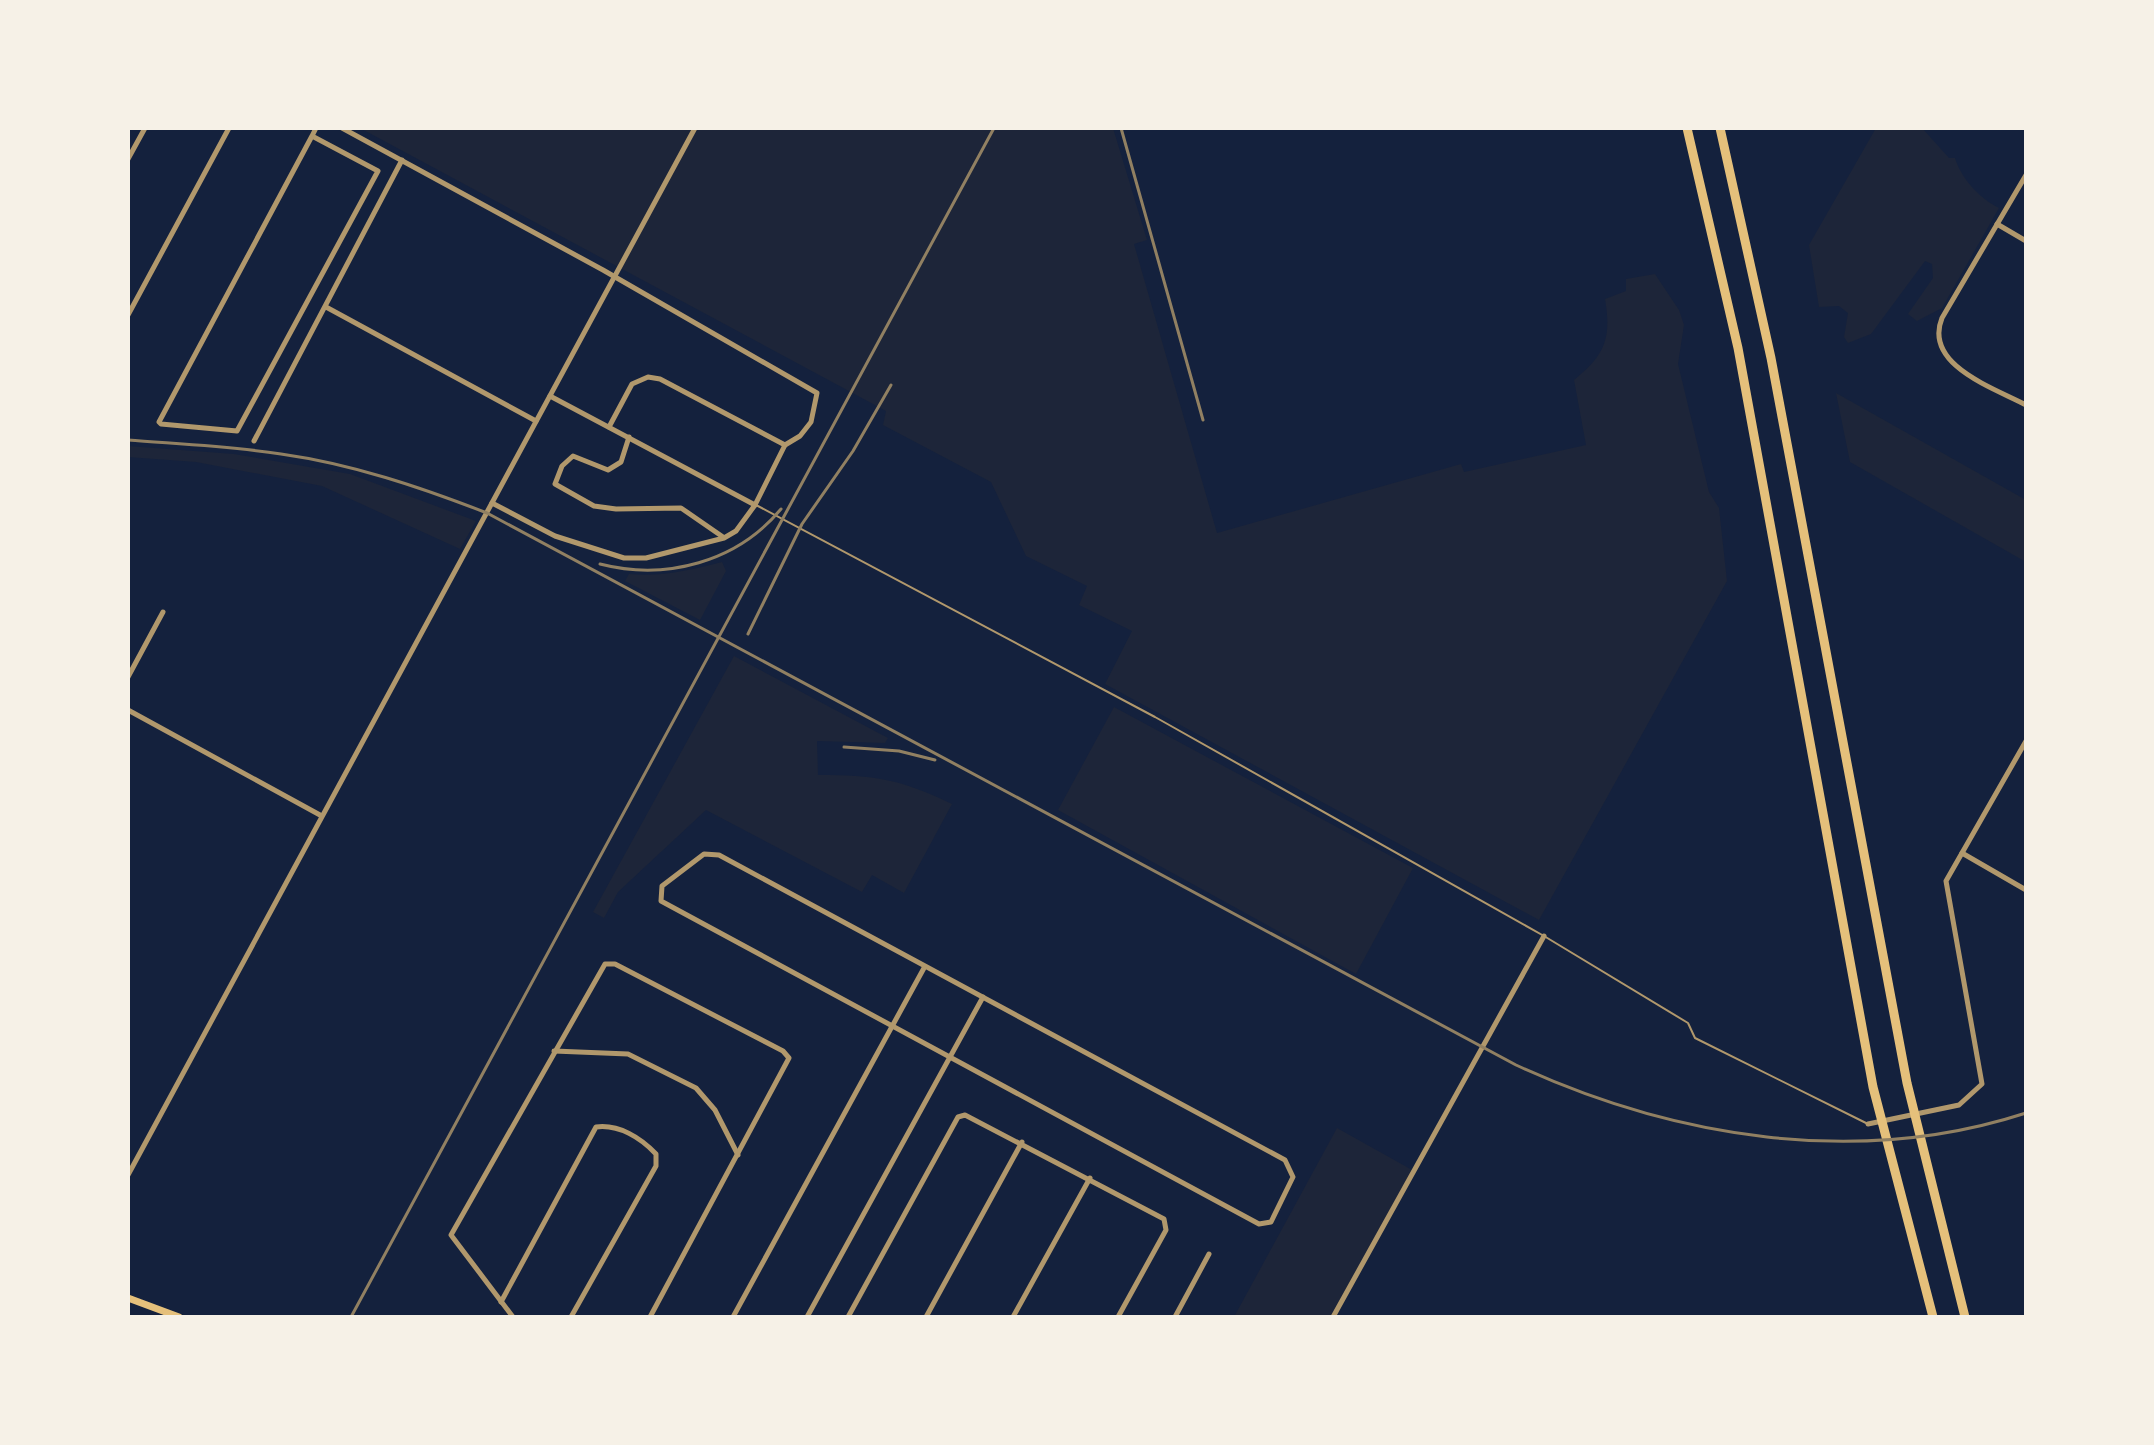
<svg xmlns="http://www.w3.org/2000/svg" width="2154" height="1445" viewBox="0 0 2154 1445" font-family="'Source Serif 4',serif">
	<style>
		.green { fill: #1d2539 }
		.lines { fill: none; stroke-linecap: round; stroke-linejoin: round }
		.service { stroke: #b1986c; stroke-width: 2 }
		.minor { stroke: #b1986c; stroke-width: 5 }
		.secondary { stroke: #e5c07b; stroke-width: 7 }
		.motorway { stroke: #e5c07b; stroke-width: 9 }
		.rail { stroke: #918062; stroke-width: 3 }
	</style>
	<rect width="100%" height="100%" fill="#14213d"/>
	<g class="green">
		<path d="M360,128H1113L1147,240L1134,244L1217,533L1461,464L1464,472L1586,445L1574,380C1604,356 1612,339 1605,299L1626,291V279L1655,274L1679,310L1684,325L1678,364L1709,492L1719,508L1727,581L1539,920L1105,684L1132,631L1079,605L1087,586L1026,556L991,482L883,425L886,411Z"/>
		<path d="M1876,128H1922L1949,158H1955C1961,178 1979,198 1999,208L1942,308L1917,321L1908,314L1933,278L1932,264L1925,261L1871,334L1848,343L1844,337L1848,313L1839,306L1819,307L1809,245Z"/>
		<polygon points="1836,393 2026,500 2026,562 1850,462"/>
		<polygon points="128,446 234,454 350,474 476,521 460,549 322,486 196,462 128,457"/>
		<path d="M722,562L726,571L700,620L625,581L629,574C662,577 691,570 722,562Z"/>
		<path d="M734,656L888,738L885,743L817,741L818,775C875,775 900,779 952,804L904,893L872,875L862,892L706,810L618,892L604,918L593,912Z"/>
		<polygon points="1114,707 1413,868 1356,974 1058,810"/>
		<polygon points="1337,1128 1414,1171 1333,1317 1234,1317"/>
	</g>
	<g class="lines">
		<polyline class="service" points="756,505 1155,717 1544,936 1688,1023 1695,1038 1866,1123"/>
		<g class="minor">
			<polyline points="342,128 603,270 817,393 811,422 800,436 785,445 755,505 736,531 724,538 646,558 624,558 555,536 492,503"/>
			<polyline points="312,136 378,171 237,431 161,424 159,422 312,136 316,128"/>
			<polyline points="128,159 145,128"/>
			<path d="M2026,175L1942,318C1923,365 1994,388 2026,405"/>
			<polyline points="1997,224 2026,241"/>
			<polyline points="326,307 536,421"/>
			<polyline points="128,315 229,128"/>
			<polyline points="550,396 755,505"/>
			<polyline points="609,427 632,384 648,377 660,379 785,445"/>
			<polyline points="629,437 621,462 608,470 573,456 562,466 555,484 594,506 616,509 681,508 723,537"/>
			<polyline points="254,441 402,160"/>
			<polyline points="128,677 163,612"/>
			<polyline points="128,710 320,815"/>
			<polyline points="1962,853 2026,890"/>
			<polygon points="704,854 719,855 1285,1160 1293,1177 1271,1222 1259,1224 661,901 662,886"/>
			<polyline points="554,1051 628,1054 696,1088 715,1110 738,1155"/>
			<polyline points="1868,1124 1959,1105 1982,1084 1946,881 2026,741"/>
			<polyline points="128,1175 695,128"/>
			<path d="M501,1302L596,1127C619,1124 641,1138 656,1154V1166L571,1317"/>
			<polyline points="513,1317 451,1235 605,964 615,964 783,1051 789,1058 650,1317"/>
			<polyline points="733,1317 924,968"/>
			<polyline points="807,1317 983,997"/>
			<polyline points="848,1317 958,1117 965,1115 1164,1219 1166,1230 1118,1317"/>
			<polyline points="926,1317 1022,1142"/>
			<polyline points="1013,1317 1090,1178"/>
			<polyline points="1175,1317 1209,1254"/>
			<polyline points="1333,1317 1544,936"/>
		</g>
		<polyline class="secondary" points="128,1298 179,1317"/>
		<g class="motorway">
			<polyline points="1687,128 1738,348 1873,1087 1933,1317"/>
			<polyline points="1720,128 1771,358 1907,1083 1965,1317"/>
		</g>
		<g class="rail">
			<polyline points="1121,128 1203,420"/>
			<path d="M128,440C179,444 230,446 281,454C352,464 420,487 487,513L1516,1065C1674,1138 1857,1168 2026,1113"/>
			<path d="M600,564C666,581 737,562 781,509"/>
			<polyline points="748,634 802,524 853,451 891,385"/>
			<polyline points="844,747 899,751 935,760"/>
			<polyline points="351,1317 994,128"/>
		</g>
	</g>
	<rect width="2154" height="1445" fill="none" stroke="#f6f1e7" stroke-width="260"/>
</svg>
